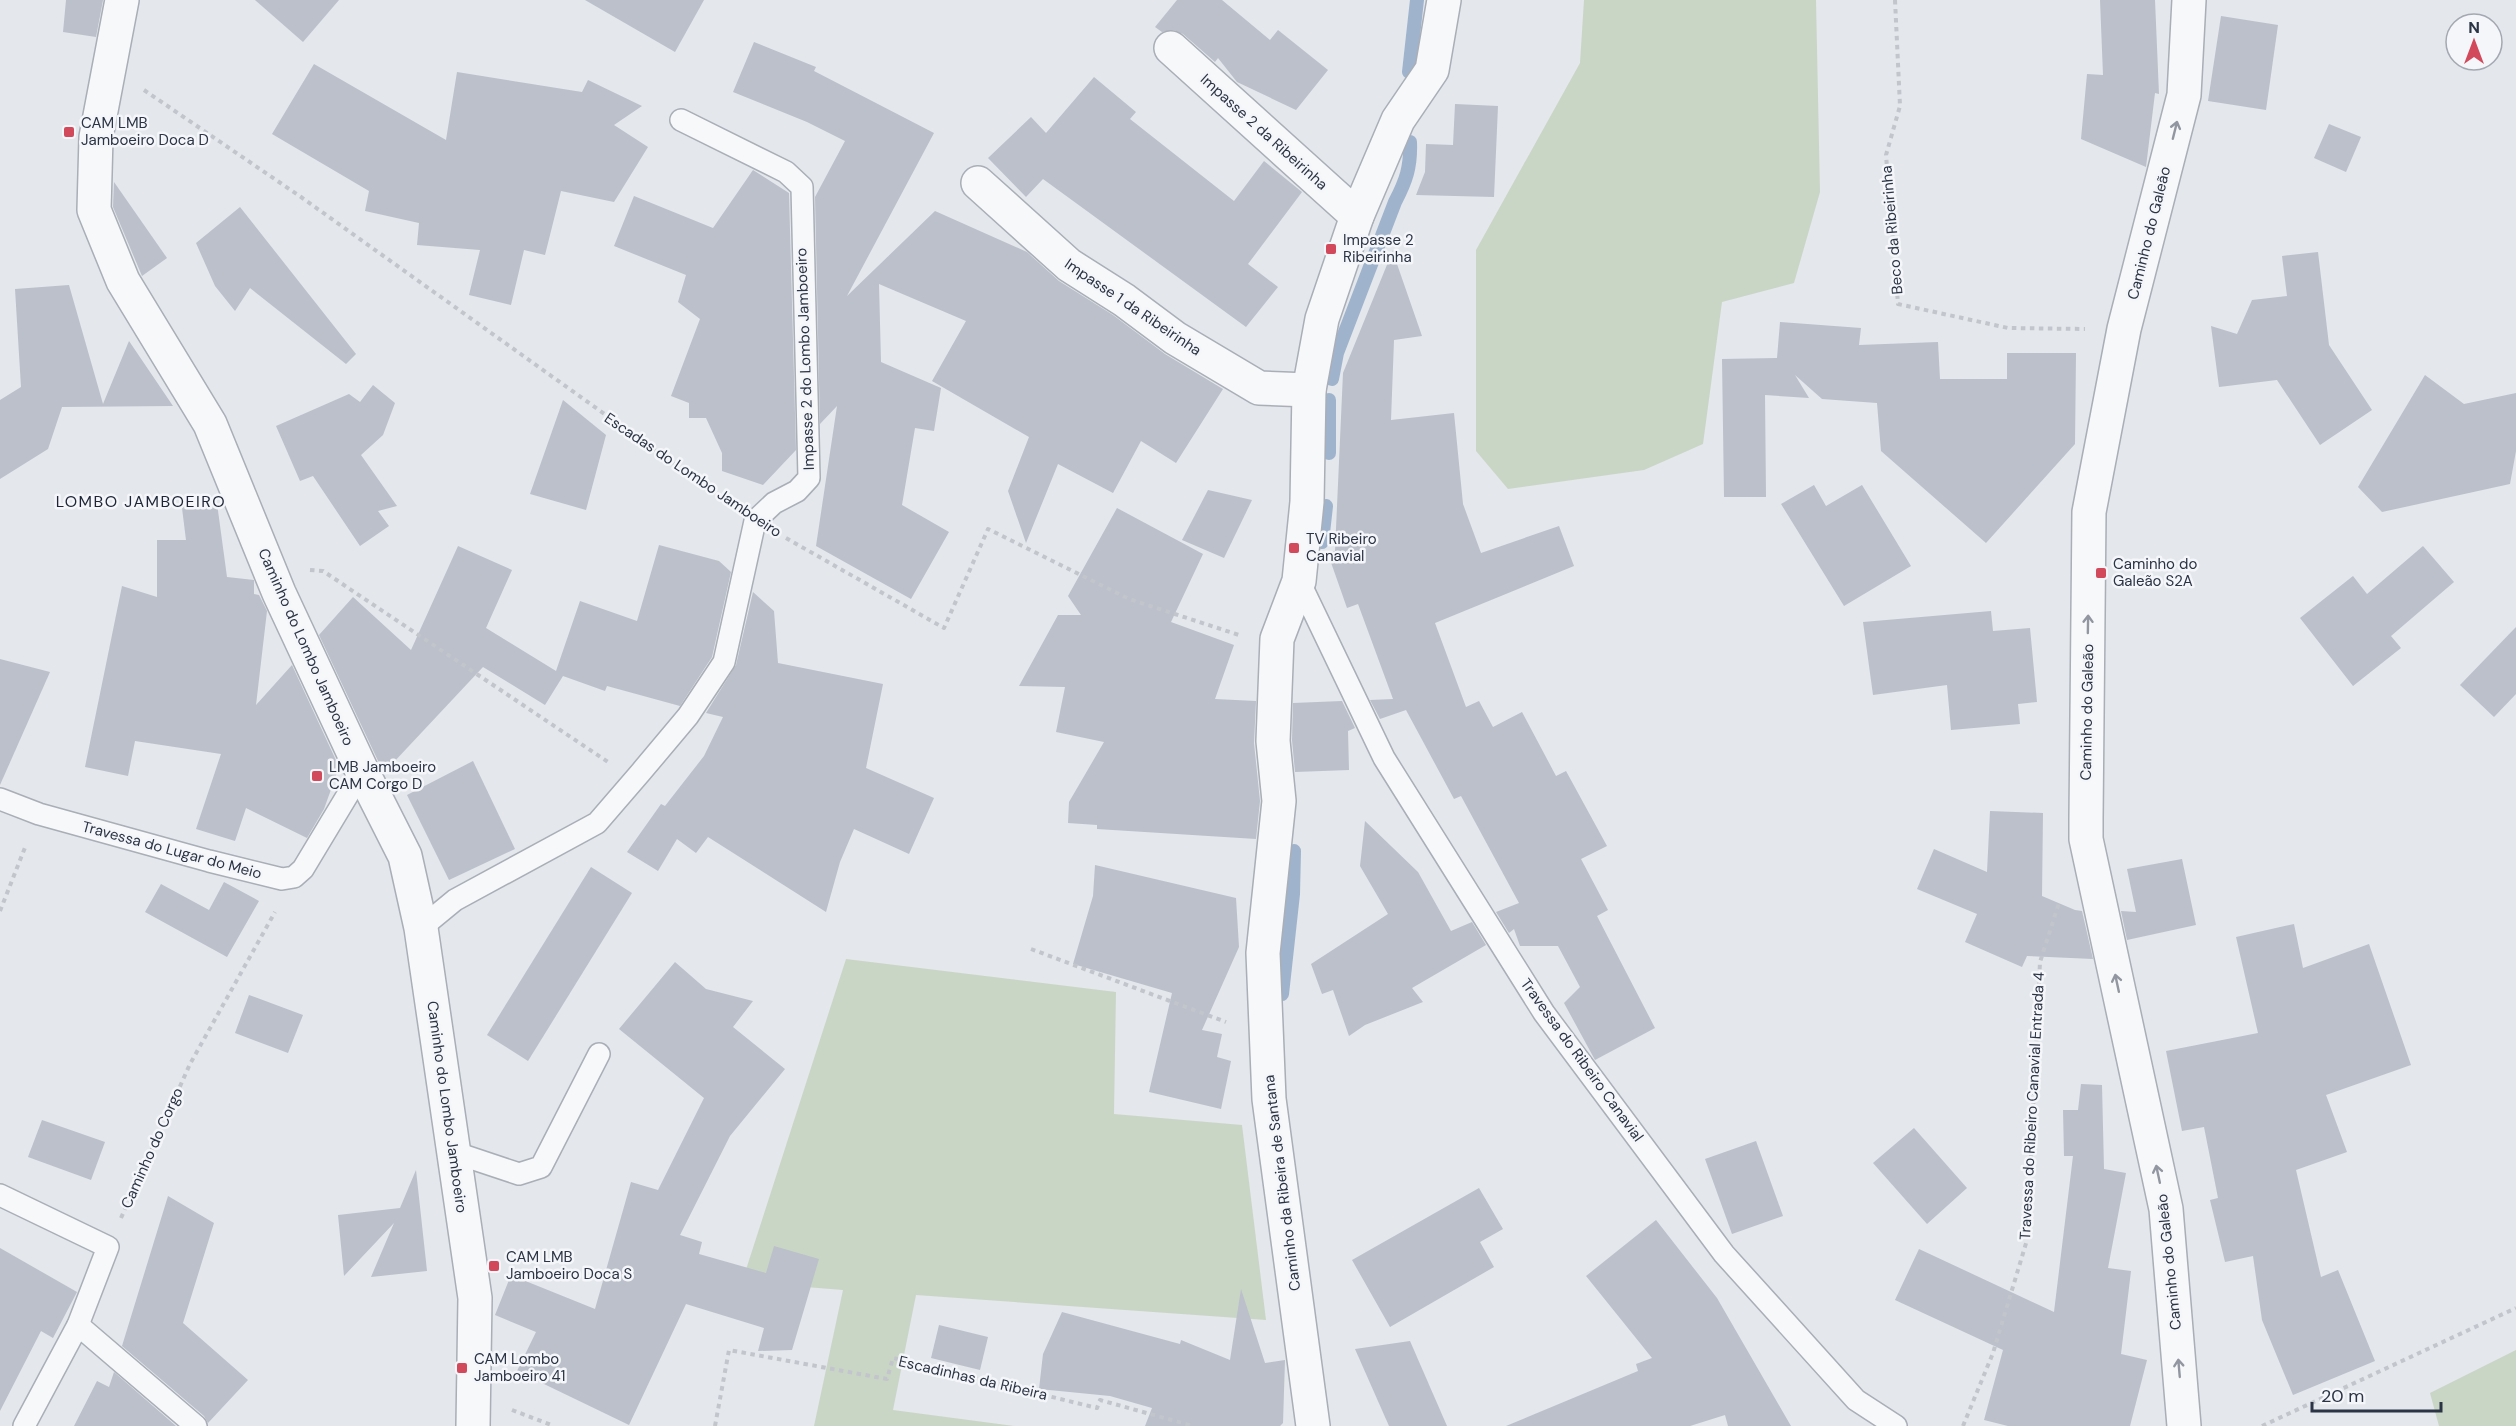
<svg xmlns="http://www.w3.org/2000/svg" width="2516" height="1426" viewBox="0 0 2516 1426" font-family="'DM Sans',sans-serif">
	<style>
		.green { fill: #c9d6c5 }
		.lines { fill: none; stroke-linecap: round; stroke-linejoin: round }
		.stream { stroke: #9fb4cc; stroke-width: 14 }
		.building { fill: #bbc0ca }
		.service-casing { stroke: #a9aeb7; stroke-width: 24 }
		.minor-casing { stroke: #a9aeb7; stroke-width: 36 }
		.path { stroke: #c2c5cb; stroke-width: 4; stroke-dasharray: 4.5 4.5; stroke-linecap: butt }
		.service { stroke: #f7f8fa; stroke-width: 21 }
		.minor { stroke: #f7f8fa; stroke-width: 33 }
		.oneway { stroke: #9196a0 }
		.poi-dot { fill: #d1495b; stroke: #f4f6f9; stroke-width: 2 }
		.labels { text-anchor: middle; stroke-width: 5; stroke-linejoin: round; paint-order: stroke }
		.poi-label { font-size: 15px; fill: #2b3445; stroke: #f4f6f9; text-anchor: start }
		.street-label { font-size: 15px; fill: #2b3445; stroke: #f4f6f9 }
		.neighbourhood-label { font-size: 16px; letter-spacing: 1.5px; fill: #1d2536; stroke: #f4f6f9 }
	</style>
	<rect width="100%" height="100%" fill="#e4e7ec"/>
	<g class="green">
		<polygon points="1584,0 1816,0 1820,192 1794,283 1722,302 1703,444 1644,470 1508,489 1476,451 1476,250 1580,63"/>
		<polygon points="846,959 1116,992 1114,1114 1242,1125 1266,1320 916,1295 893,1410 1014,1426 814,1426 843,1290 742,1282"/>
		<polygon points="2516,1350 2516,1426 2439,1426 2430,1393"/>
	</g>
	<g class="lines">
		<g class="stream">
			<polyline points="1409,72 1417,0"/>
			<path d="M1332,379L1337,353L1395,202C1406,181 1411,167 1410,142"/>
			<polyline points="1329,453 1329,400"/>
			<polyline points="1322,542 1326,506"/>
			<polyline points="1282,994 1293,894 1294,851"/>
		</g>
	</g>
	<g class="building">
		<polygon points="66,0 103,0 96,37 63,32"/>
		<polygon points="255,0 339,0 303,42"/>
		<polygon points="585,0 704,0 675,52"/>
		<polygon points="1177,0 1222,0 1270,40 1278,30 1328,70 1296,110 1237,82 1218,58 1215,62 1183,34 1174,30 1162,32 1155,27"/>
		<polygon points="2100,0 2155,0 2159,94 2155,93 2146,167 2081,139 2087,74 2103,75"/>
		<polygon points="2221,16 2278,25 2266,110 2208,101"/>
		<polygon points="754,42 816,67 814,71 934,133 847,296 935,211 1027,252 1059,281 1113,315 1165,354 1223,389 1176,463 1141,441 1113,493 1058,464 1026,543 1008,491 1029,437 932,381 966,321 879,284 881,362 941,388 934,431 915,428 902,505 949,532 911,599 816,546 837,406 820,424 815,197 845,141 807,122 733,92"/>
		<polygon points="314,64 446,140 457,72 582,92 588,80 642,106 614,125 648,147 614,202 561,191 545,255 524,250 511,305 469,295 480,250 417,245 419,223 365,211 369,191 272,134"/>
		<polygon points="1094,77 1136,112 1130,119 1234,201 1264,161 1302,192 1248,264 1278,287 1246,327 1043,179 1026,197 988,158 1031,117 1046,133"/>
		<polygon points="1455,104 1498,106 1494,197 1416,195 1425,172 1426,144 1453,145"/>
		<polygon points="2329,124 2361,137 2346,172 2314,158"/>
		<polygon points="753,170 789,193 796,450 763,485 722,471 722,453 706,418 689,418 689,403 671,396 700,319 678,302 686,275 614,246 634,196 713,228"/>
		<polygon points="114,182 167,258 142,276 113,207"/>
		<polygon points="240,207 356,354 346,364 250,288 235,311 215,286 196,243"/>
		<polygon points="1393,250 1397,251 1397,264 1422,336 1394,340 1391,420 1454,413 1463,504 1481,553 1559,526 1574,566 1435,623 1466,707 1479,701 1493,727 1522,712 1556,776 1566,771 1607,846 1581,859 1608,910 1597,916 1655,1028 1595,1060 1564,1003 1580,987 1558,946 1520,946 1514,929 1509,933 1496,912 1519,903 1461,796 1454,799 1406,710 1380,719 1370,700 1393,699 1358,604 1347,608 1328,554 1335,551 1343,373"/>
		<polygon points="2318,252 2329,345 2372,410 2320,445 2277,380 2219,387 2211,326 2237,334 2252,300 2287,296 2282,256"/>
		<polygon points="69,285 103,404 129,341 173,406 62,407 48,449 0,479 0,400 21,387 15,289"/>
		<polygon points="1780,322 1861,328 1859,345 1938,342 1940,379 2007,379 2007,353 2076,353 2075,444 1986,543 1881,451 1877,403 1822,399 1795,375 1809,398 1765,395 1766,497 1724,497 1722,359 1777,358"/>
		<polygon points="2425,375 2464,404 2516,393 2516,451 2510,484 2382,512 2358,487"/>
		<polygon points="373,385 395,403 383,435 361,455 397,506 378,511 389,526 360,546 313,476 300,481 276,426 349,394 360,402"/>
		<polygon points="563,400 606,435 586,510 530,494"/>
		<polygon points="1814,485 1826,506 1862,485 1911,566 1844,606 1781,504"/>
		<polygon points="1208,490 1252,500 1224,558 1182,540"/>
		<polygon points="216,496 227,577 254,580 254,594 259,595 267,611 256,705 292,665 340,769 338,770 324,809 307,838 246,808 235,841 196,829 221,754 135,741 128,776 85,767 122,586 157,597 157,540 186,540 181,500"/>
		<polygon points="1117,508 1203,554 1171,622 1234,645 1215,699 1256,701 1254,743 1260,801 1256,839 1097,829 1097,825 1068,823 1069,802 1104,742 1056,732 1065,687 1019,686 1058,615 1081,615 1068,596"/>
		<polygon points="659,545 719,561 731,572 712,657 680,706 607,686 605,691 563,676 545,705 483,667 393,763 380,765 319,635 353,597 411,650 458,546 512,570 486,628 556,671 580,601 637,621"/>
		<polygon points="2423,546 2454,582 2391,636 2401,648 2353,686 2300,618 2353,576 2367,594"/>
		<polygon points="753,592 774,611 778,663 883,684 866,768 934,798 909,854 854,829 840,862 826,912 708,837 696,853 677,839 658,871 627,852 661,804 665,806 704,756 723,717 706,713 736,665"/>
		<polygon points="1991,611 1993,631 2030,628 2037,702 2018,704 2020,724 1951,730 1947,685 1873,695 1863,622"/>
		<polygon points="2516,627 2516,694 2494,717 2460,685"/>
		<polygon points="0,659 50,672 0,785"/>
		<polygon points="1342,701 1355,728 1348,731 1349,770 1295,772 1292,740 1293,703"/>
		<polygon points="473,761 515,849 449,880 407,795"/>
		<polygon points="1990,811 2043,813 2042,896 2075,910 2082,911 2093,959 2027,956 2022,967 1965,942 1977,914 1917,889 1934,849 1987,872"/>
		<polygon points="1365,821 1418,872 1451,931 1472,922 1486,945 1412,988 1423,1002 1365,1025 1349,1036 1333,990 1322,994 1311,964 1388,914 1360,866"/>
		<polygon points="2182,859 2196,925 2127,940 2121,911 2136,912 2127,869"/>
		<polygon points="1095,865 1236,898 1239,947 1202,1030 1222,1034 1217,1057 1231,1061 1221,1109 1149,1092 1172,993 1073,964 1093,896"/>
		<polygon points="591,867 632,893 528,1061 487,1035"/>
		<polygon points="224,882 259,901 227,957 145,912 161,884 209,910"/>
		<polygon points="2294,924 2303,968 2369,944 2411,1065 2326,1095 2347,1152 2296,1170 2321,1277 2338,1270 2375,1361 2293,1395 2262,1320 2253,1256 2225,1262 2210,1200 2218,1198 2204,1127 2182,1131 2166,1051 2258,1033 2236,937"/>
		<polygon points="675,962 706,989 753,1001 733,1027 785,1069 730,1136 680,1235 702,1242 699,1254 766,1273 774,1246 819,1259 792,1350 758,1351 764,1328 686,1304 629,1425 517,1371 536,1332 495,1315 509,1280 523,1280 595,1309 631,1182 658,1190 704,1098 619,1029"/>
		<polygon points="249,995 303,1015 288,1053 235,1033"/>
		<polygon points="2081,1084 2102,1085 2104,1169 2126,1173 2108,1268 2131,1271 2121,1354 2147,1360 2130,1426 2008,1426 1984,1420 2003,1350 1895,1300 1919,1249 2054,1312 2073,1156 2064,1156 2063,1110 2078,1110"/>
		<polygon points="42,1120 105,1142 91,1180 28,1157"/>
		<polygon points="1914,1128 1967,1188 1927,1224 1873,1163"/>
		<polygon points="1756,1141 1783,1216 1732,1234 1705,1159"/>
		<polygon points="416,1170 427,1271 371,1277 394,1223 344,1276 338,1215 400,1208"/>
		<polygon points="1479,1188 1503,1229 1480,1242 1494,1267 1390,1327 1352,1260"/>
		<polygon points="168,1196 214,1223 183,1323 248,1380 208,1423 204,1416 122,1346"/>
		<polygon points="1656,1220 1717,1298 1791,1426 1728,1426 1725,1415 1690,1426 1506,1426 1638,1371 1636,1364 1652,1358 1586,1276"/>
		<polygon points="0,1248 77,1292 53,1338 41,1331 0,1411"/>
		<polygon points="1241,1289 1265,1363 1285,1360 1283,1423 1280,1426 1145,1426 1152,1408 1110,1396 1039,1389 1043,1354 1062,1312 1180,1344 1181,1340 1230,1360"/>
		<polygon points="939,1325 988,1337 980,1370 931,1358"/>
		<polygon points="1410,1341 1447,1426 1389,1426 1355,1349"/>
		<polygon points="114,1372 176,1426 74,1426 97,1381 109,1387"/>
	</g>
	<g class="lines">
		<g class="service-casing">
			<g id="service">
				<polyline points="1299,581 1384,758 1544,1013 1724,1254 1856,1400 1896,1426"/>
				<polyline points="0,799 39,814 209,861 282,879 294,877 303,869 362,771"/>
				<polyline points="421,928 455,900 597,823 641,772 688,716 724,662 755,521 774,503 797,491 809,478 802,187 786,172 681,120"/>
				<polyline points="453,1152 519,1174 541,1167 599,1054"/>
				<polyline points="0,1195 108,1247 78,1325 24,1426"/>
				<polyline points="78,1325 196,1426"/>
			</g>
		</g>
		<g class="minor-casing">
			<g id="minor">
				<polyline points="122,0 96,137 94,210 123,281 210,424 279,593 362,771 405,856 421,928 475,1298 473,1426"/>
				<polyline points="1171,48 1357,216"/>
				<polyline points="978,183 1069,265 1124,300 1175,338 1259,388 1309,390"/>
				<polyline points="1313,1426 1269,1099 1263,953 1279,801 1273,741 1277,639 1299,581 1307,502 1309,390 1322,319 1357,216 1398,120 1432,70 1444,0"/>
				<polyline points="2184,1426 2166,1209 2086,839 2086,819 2089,512 2124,329 2184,95 2189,0"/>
			</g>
		</g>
		<g class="path">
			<polyline points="1895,0 1900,106 1886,155 1898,304 2008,328 2085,329"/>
			<polyline points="144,90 301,197 729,503"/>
			<polyline points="786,538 944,628 988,529 1129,599 1239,635"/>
			<polyline points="310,570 323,571 608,762"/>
			<polyline points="0,911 26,845"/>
			<polyline points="1031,949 1226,1022"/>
			<polyline points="121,1218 190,1064 275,912"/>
			<polyline points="512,1410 554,1426"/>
			<polyline points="715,1426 729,1350 887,1379 893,1358 1097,1408 1100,1400 1193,1426"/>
			<polyline points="1963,1426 1993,1353 2027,1240 2040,962 2059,903"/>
			<polyline points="2262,1426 2516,1308"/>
		</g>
		<use href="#service" class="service"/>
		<use href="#minor" class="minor"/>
	</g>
	<defs><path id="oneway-shaft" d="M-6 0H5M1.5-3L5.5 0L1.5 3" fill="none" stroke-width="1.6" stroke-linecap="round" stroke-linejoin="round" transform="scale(1.5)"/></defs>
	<g class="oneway">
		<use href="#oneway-shaft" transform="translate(2175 130) rotate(-76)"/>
		<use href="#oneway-shaft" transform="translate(2088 624) rotate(-89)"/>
		<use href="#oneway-shaft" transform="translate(2117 983) rotate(-102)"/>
		<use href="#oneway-shaft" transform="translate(2158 1174) rotate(-102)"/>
		<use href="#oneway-shaft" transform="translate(2179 1368) rotate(-95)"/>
	</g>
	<g class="poi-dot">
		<rect x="63" y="126" width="12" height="12" rx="3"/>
		<rect x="1325" y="243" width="12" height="12" rx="3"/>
		<rect x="1288" y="542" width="12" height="12" rx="3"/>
		<rect x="2095" y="567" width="12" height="12" rx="3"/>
		<rect x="311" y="770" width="12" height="12" rx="3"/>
		<rect x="488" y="1260" width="12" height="12" rx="3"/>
		<rect x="456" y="1362" width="12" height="12" rx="3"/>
	</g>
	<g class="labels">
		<g class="poi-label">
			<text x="81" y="128">CAM LMB<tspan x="81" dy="17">Jamboeiro Doca D</tspan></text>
			<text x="1343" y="245">Impasse 2<tspan x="1343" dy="17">Ribeirinha</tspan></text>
			<text x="1306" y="544">TV Ribeiro<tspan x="1306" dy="17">Canavial</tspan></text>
			<text x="2113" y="569">Caminho do<tspan x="2113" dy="17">Galeão S2A</tspan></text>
			<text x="329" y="772">LMB Jamboeiro<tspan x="329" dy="17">CAM Corgo D</tspan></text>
			<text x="506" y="1262">CAM LMB<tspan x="506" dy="17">Jamboeiro Doca S</tspan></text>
			<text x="474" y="1364">CAM Lombo<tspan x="474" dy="17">Jamboeiro 41</tspan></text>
		</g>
		<g class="street-label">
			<text transform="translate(1264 132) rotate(42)" y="5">Impasse 2 da Ribeirinha</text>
			<text transform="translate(1892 230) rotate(-95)" y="5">Beco da Ribeirinha</text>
			<text transform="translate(2149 233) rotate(-76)" y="5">Caminho do Galeão</text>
			<text transform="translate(1133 307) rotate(34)" y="5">Impasse 1 da Ribeirinha</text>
			<text transform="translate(805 359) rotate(-92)" y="5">Impasse 2 do Lombo Jamboeiro</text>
			<text transform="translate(693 475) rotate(34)" y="5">Escadas do Lombo Jamboeiro</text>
			<text transform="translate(306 647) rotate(66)" y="5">Caminho do Lombo Jamboeiro</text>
			<text transform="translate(2087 712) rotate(-89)" y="5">Caminho do Galeão</text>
			<text transform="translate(172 850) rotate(15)" y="5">Travessa do Lugar do Meio</text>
			<text transform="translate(1582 1060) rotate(54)" y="5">Travessa do Ribeiro Canavial</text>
			<text transform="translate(2032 1106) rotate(-87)" y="5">Travessa do Ribeiro Canavial Entrada 4</text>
			<text transform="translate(447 1107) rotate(82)" y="5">Caminho do Lombo Jamboeiro</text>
			<text transform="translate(152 1148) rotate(-66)" y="5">Caminho do Corgo</text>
			<text transform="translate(1282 1183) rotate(-97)" y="5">Caminho da Ribeira de Santana</text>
			<text transform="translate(2169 1262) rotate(-96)" y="5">Caminho do Galeão</text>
			<text transform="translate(973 1378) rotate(13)" y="5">Escadinhas da Ribeira</text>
		</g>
		<g class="neighbourhood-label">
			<text x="141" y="507">LOMBO JAMBOEIRO</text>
		</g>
	</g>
	<g transform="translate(2474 42)"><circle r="28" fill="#f4f6f9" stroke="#a4a8b1" stroke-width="1.5"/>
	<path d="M0-4.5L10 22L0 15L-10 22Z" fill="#d1495b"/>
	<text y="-9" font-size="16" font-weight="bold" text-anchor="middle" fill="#2b3445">N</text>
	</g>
	<path d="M2312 1402v9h129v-9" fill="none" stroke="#2b3445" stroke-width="3"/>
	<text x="2321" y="1402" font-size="18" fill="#2b3445" stroke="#f4f6f9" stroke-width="4.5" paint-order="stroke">20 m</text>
</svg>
